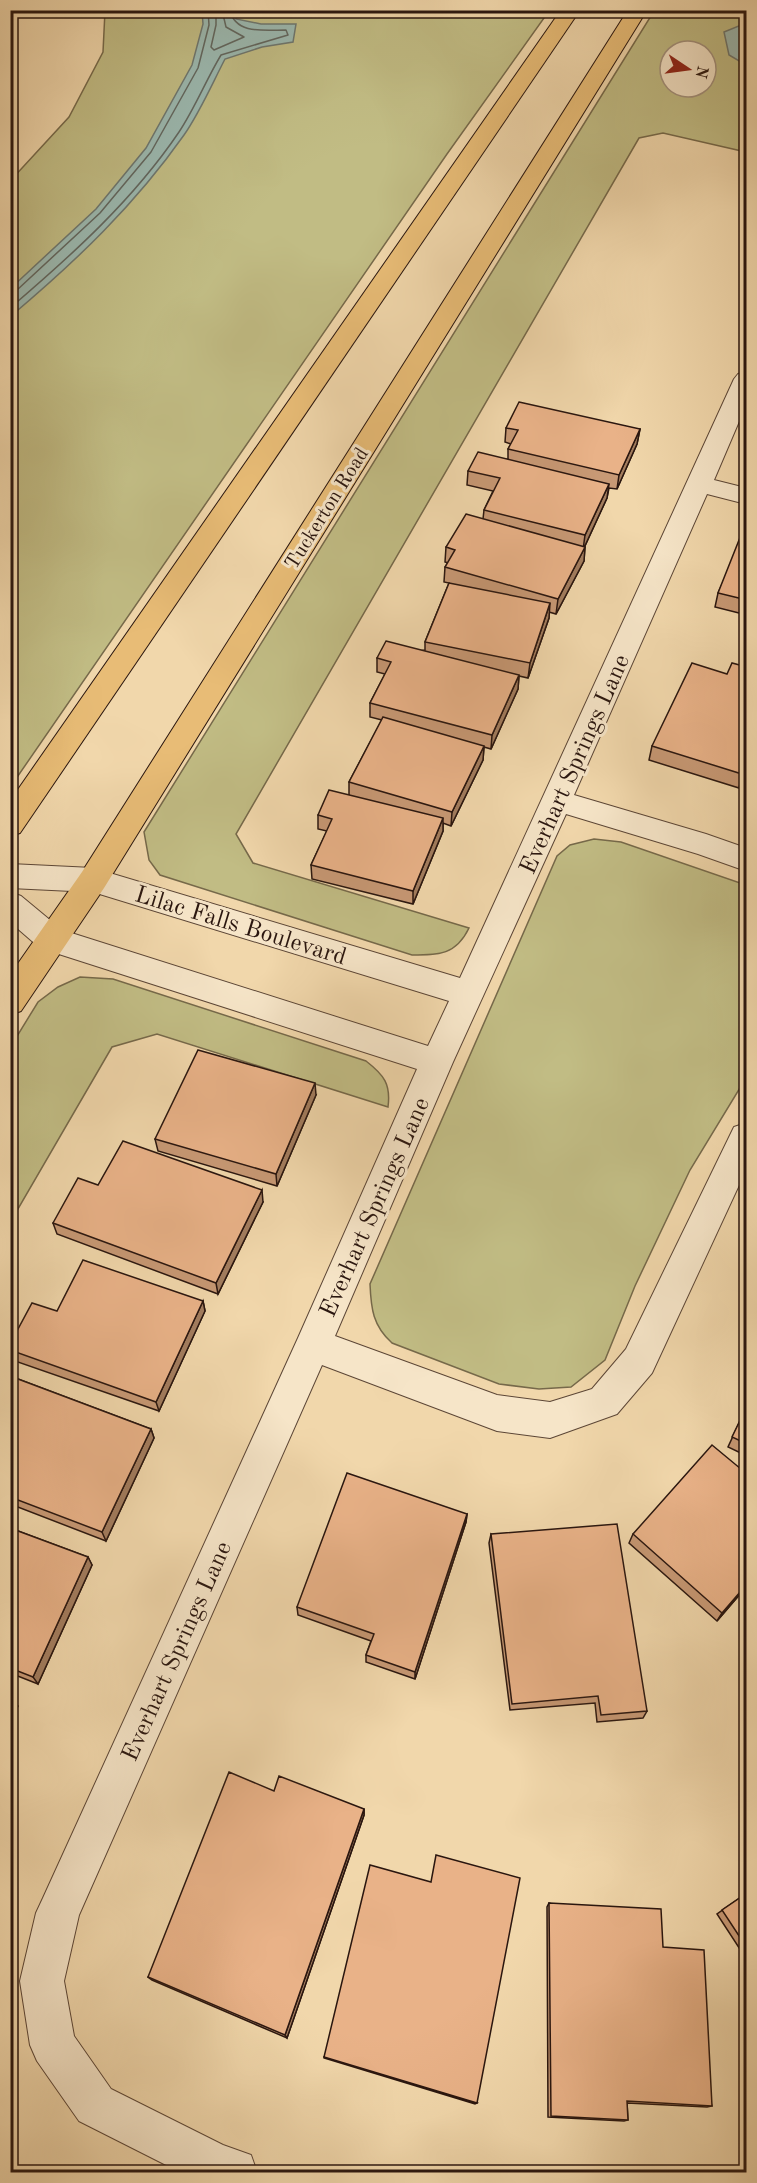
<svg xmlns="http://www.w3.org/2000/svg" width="757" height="2183" viewBox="0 0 757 2183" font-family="'Old Standard TT',serif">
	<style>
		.green { fill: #c1bc84; stroke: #76694a; stroke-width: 1.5; fill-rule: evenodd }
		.water { fill: #9bb8af; stroke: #6e776f; stroke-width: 1.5 }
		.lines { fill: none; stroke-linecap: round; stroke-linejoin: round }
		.shore { stroke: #62675f; stroke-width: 1.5 }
		.minor-casing { stroke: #5c4636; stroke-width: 2 }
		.major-casing { stroke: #2a160f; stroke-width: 2 }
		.minor { fill: #f6e5c8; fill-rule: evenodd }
		.major { fill: #e8bc76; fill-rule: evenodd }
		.wall { fill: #c89975; stroke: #2a160f; stroke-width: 1.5 }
		.shaded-wall { fill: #a37d5f; stroke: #2a160f; stroke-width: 1.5 }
		.building { fill: #e9b288; stroke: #2a160f; stroke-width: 1.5 }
		.labels { text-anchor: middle; stroke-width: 6; stroke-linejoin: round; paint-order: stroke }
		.far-street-label { font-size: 20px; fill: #2a160f; stroke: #f6e5c8 }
		.street-label { font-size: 24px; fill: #2a160f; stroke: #f6e5c8 }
	</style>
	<rect width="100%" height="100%" fill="#f1d7ab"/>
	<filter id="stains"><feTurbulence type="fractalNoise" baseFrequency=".00333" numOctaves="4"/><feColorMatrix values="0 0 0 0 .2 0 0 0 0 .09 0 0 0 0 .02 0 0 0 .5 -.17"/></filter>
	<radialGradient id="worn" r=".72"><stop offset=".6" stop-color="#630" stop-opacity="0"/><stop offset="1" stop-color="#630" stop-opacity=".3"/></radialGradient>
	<g class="green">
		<polygon points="105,11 549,11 447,154 11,786 11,180 69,117 103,52"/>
		<path d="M654,11H746V152L663,133L639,138L236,834L253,863L469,928C456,955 439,955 412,955L160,875L149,860L144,832ZM670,51H706V87H670Z"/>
		<path d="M594,839L621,842L746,885V1078L690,1170L635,1286L605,1360L571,1387L539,1389L499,1384L392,1343C373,1326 371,1309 370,1284L557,856L570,845Z"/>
		<path d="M80,977L113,979L366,1061C384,1075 391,1084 388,1107L157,1034L112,1047L11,1221V1046L38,1002L58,987Z"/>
	</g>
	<g class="water">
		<path d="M202,11H236V19L261,24H296L293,42L262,47L225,59C212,84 200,112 184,135C134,206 76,261 11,316V288L96,209L146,148L192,65L203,24Z"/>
		<polygon points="746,23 746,65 729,55 724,32"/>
	</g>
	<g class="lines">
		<g class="shore">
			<polyline points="216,10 216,25 211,47 214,50 244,37 226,27 222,10"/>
			<polyline points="10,291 17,290 100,213 151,152 198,68 209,25 208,10"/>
			<path d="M10,308C72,255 133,200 179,132C195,108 206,80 221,55L288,35L286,30C266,30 235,35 230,10"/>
		</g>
		<g class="minor-casing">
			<polygon id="minor" points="746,372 746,405 714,480 746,488 746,504 707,494 574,795 706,834 746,848 746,871 698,854 566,814 453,1062 335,1336 497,1395 550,1402 592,1389 626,1349 734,1127 746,1123 746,1170 652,1373 617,1414 550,1438 497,1431 322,1365 79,1915 64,1981 74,2036 111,2089 223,2145 251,2155 257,2172 180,2172 79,2121 37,2061 30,2045 20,1981 36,1913 43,1898 298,1338 417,1069 40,948 10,922 10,892 21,896 62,930 428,1046 449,1001 93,892 10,888 10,864 93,868 460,978 734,379 738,374"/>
		</g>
		<g class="major-casing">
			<g id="major">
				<polygon points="561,10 580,10 20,833 10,836 10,801"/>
				<polygon points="628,10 647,10 104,888 21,1011 10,1015 10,975 82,872"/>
			</g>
		</g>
		<use href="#minor" class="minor"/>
		<use href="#major" class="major"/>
	</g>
	<g class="wall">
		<polygon points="506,428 640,429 637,444 617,489 609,488 607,498 585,546 584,561 556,614 549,612 549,618 528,678 519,676 518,689 491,749 484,747 483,760 451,826 443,823 443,831 413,904 312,879 311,865 327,831 318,829 318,815 349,795 349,782 382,720 370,717 370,703 385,674 377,672 377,658 425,650 425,642 449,583 444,582 445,567 448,563 445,562 446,547 483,519 484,510 493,491 467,485 468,471 508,459 508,449 511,444 505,442"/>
		<polygon points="747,530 747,615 715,607 718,593"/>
		<polygon points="747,667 747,770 739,788 649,760 652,746 727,674"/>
		<polygon points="316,1095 277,1186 158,1151 155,1139"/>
		<polygon points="98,1185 263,1202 218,1294 57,1234 53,1223"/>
		<polygon points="203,1301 205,1311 159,1411 12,1360 10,1355 10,1344 57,1311"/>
		<polygon points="10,1376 151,1429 154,1438 106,1541 10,1504"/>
		<polygon points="747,1406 747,1456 728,1447"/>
		<polygon points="747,1474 747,1586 717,1621 629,1543 633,1534"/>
		<polygon points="467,1514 466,1522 415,1679 366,1662 366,1655 371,1641 298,1615 297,1607"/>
		<polygon points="10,1528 88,1557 92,1565 38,1684 10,1673"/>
		<polygon points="491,1534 647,1711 643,1718 597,1722 595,1703 510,1710 489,1543"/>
		<polygon points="274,1791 364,1809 364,1815 287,2038 152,1980 148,1977"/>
		<polygon points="747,1893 747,1960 717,1914"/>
		<polygon points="549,1903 663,1947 712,2106 707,2107 627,2103 628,2120 624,2121 548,2117 547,1907"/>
		<polygon points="324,2057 477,2103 475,2104 324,2058"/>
	</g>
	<g class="shaded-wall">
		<polygon points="640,429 637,444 617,489 619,475"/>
		<polygon points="609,484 607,498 583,550 585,535"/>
		<polygon points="585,547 584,561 556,614 558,599"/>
		<polygon points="550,603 549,618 528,678 530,663"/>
		<polygon points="519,675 518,689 491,749 492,735"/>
		<polygon points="484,746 483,760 451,826 452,812"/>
		<polygon points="747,764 747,770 739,788 742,774"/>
		<polygon points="443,818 443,831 413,904 413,891"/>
		<polygon points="315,1083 316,1095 277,1186 276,1174"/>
		<polygon points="262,1190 263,1202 218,1294 216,1283"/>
		<polygon points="203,1301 205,1311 159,1411 156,1402"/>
		<polygon points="151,1429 154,1438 106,1541 102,1532"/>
		<polygon points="467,1514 466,1522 415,1679 415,1672"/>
		<polygon points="88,1557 92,1565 38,1684 33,1677"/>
		<polygon points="747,1584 747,1586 717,1621 722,1613"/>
		<polygon points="13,1700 18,1706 10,1722 10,1705"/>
		<polygon points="364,1809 364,1815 287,2038 285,2035"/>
	</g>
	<g class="building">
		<polygon points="519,402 640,429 619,475 508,449 518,430 506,428"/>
		<polygon points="478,452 609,484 585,535 484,510 500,478 468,471"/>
		<polygon points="466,514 585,547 558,599 445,567 455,550 446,547"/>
		<polygon points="743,530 747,530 747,600 718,593"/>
		<polygon points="449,583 550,603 530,663 425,642"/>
		<polygon points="386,641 519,675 492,735 370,703 391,662 377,658"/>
		<polygon points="692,663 727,674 732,663 747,667 747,764 742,774 652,746"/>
		<polygon points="383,717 484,746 452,812 349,782"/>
		<polygon points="329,790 443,818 413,891 311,865 332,819 318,815"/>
		<polygon points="198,1050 315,1083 276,1174 155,1139"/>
		<polygon points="123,1141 262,1190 216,1283 53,1223 78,1178 98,1185"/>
		<polygon points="83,1260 203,1301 156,1402 10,1350 10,1344 32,1303 57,1311"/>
		<polygon points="10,1376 151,1429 102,1532 10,1497"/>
		<polygon points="747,1406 747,1444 732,1437"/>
		<polygon points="712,1445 747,1474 747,1584 722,1613 633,1534"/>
		<polygon points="347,1473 467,1514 415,1672 366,1655 374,1634 297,1607"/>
		<polygon points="617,1524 647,1711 601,1715 598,1696 512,1704 491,1534"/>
		<polygon points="10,1528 88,1557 33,1677 10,1668"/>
		<polygon points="229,1772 274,1791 279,1776 364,1809 285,2035 148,1977"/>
		<polygon points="436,1855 520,1878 477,2103 324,2057 370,1865 431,1882"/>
		<polygon points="747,1893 747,1948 722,1910"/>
		<polygon points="549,1903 661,1909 663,1947 704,1950 712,2106 627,2101 628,2120 551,2116"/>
	</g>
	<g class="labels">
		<g class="far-street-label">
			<text transform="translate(326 508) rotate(-58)" y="7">Tuckerton Road</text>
		</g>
		<g class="street-label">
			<text transform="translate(574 764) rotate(-66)" y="8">Everhart Springs Lane</text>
			<text transform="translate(241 925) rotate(17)" y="8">Lilac Falls Boulevard</text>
			<text transform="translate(374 1207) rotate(-66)" y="8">Everhart Springs Lane</text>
			<text transform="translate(176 1651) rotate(-66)" y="8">Everhart Springs Lane</text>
		</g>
	</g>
	<rect width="757" height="2183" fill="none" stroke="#f1d7ab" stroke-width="36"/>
	<rect x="12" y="12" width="733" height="2159" fill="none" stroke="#2a160f" stroke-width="3"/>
	<rect x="18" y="18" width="721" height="2147" fill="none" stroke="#2a160f" stroke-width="1.5"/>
	<g transform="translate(688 69) rotate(103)"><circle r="28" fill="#f6e5c8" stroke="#a4927e" stroke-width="1.5"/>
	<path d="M0-4.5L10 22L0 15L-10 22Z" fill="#8f2418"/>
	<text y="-9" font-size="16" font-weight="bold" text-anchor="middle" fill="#2a160f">N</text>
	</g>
	<rect width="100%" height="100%" filter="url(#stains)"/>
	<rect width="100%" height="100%" fill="url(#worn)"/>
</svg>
